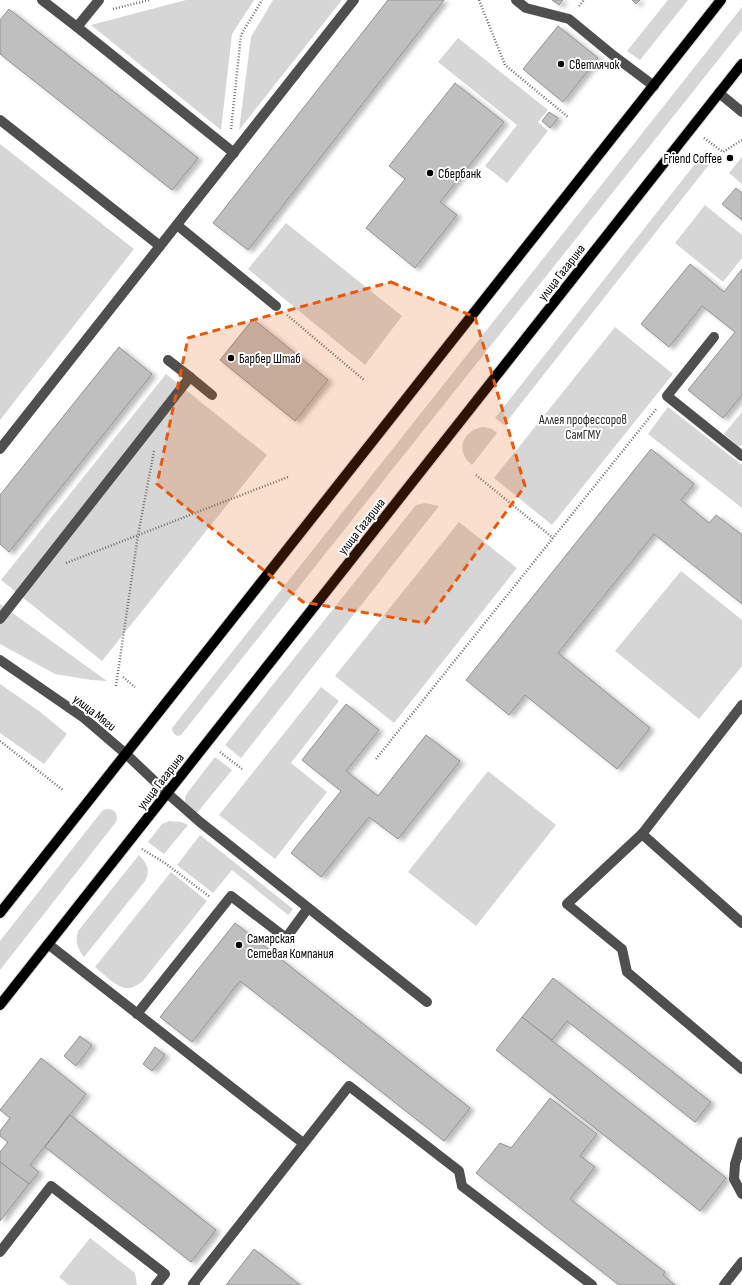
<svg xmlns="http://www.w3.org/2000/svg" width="742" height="1285" viewBox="0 0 742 1285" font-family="'Sofia Sans Condensed',sans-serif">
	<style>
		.green { fill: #d6d6d6 }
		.building { fill: #bfbfbf; stroke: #939393; filter: url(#shadow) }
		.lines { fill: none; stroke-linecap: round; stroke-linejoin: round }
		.major-casing { stroke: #dbdbdb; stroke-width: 12 }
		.path { stroke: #717171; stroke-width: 2.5; stroke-dasharray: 1 2; stroke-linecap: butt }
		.minor { stroke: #4f4f4f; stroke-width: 10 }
		.major { stroke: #000; stroke-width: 10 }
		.marked { fill: #e8590c; fill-opacity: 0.2; stroke: #e8590c; stroke-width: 3; stroke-dasharray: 8 5; stroke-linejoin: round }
		.poi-dot { fill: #000; stroke: #fff; stroke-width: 1.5 }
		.labels { text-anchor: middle; stroke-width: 4; stroke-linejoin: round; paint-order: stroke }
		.poi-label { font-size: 13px; fill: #000; stroke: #fff; text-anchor: start }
		.street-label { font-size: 13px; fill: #000; stroke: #fff }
		.park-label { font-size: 13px; fill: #2d2d2d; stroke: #fff }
	</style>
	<defs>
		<filter id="shadow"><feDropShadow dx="4.5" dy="2.5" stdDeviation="2" flood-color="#0004"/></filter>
	</defs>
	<rect width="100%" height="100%" fill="#fff"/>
	<g class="green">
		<polygon points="186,0 254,0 232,34 221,130 91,25"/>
		<polygon points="273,0 342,0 239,130 251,37"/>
		<polygon points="668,0 688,0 640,60 627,51"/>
		<path d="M742,7V30L181,735L177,736C174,734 172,732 172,728Z"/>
		<polygon points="458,38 548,110 538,122 548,131 507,183 485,166 517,125 438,62"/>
		<polygon points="0,144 134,249 0,420"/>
		<polygon points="706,150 715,157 504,425 495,418"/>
		<polygon points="742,157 742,184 729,173"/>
		<polygon points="705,205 742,235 742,258 723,282 675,243"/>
		<polygon points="286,223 402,316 365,365 248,269"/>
		<polygon points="615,327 673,374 552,525 494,478"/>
		<polygon points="166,374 267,455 102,661 1,580"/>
		<polygon points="668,407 742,465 742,508 648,434"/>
		<polygon points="742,412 742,444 739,447 724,434"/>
		<path d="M484,427L492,429L497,433L472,465C454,451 463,429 484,427Z"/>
		<polygon points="425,503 439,506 241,758 225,745 416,505"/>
		<polygon points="459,522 517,568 394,723 335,676"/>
		<polygon points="681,571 742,620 742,666 699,719 615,651"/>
		<polygon points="0,604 107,681 91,680 55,674 0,644"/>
		<polygon points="0,684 39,711 67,734 44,764 0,733"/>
		<polygon points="321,687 339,701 291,763 327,792 275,859 219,815"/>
		<polygon points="215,757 232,770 197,813 185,802 185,797 188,792"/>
		<polygon points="488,771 556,825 476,926 408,872"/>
		<path d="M106,809C114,808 119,814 116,822L0,970V941L102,811Z"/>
		<polygon points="169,821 181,822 188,825 164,854 148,842 162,824"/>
		<polygon points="200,835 293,909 288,915 232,870 213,893 177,865"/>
		<path d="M139,855C147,863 151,870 145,881L84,957C77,948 75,942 78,931Z"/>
		<path d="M171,872L207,901L142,982C138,984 134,987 130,988C118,990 104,974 95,967Z"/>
		<polygon points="90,1238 135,1273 137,1285 69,1285 59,1277"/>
	</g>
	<g class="building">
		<polygon points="388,0 444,0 248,250 213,223"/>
		<polygon points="552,0 563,0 559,5"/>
		<polygon points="632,0 640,0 636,4"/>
		<polygon points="9,9 198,158 172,190 0,54 0,20"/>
		<polygon points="558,26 598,58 563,102 523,69"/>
		<polygon points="455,83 504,122 440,202 457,215 415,268 366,228 405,179 389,166"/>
		<polygon points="549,112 558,118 550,128 542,121"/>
		<polygon points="736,188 742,193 742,220 722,204"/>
		<polygon points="690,264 724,292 742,269 742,395 723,418 688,390 735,332 702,306 669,347 641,324"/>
		<polygon points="253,319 328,380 295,421 220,360"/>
		<polygon points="119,347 152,374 9,552 0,544 0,495"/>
		<polygon points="651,449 694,484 681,500 709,523 716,515 742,535 742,604 654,534 558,653 650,728 617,769 525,695 509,715 466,680"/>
		<polygon points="346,704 379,730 346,771 378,796 426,735 460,761 398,839 369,817 321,877 291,853 341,791 302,760"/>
		<polygon points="235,923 470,1108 444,1141 240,981 192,1042 160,1017"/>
		<polygon points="553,978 711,1102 695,1122 567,1021 552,1040 522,1017"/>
		<polygon points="522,1017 726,1178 700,1211 496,1050"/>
		<polygon points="80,1036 92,1045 76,1066 64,1056"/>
		<polygon points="155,1047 165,1055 152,1071 143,1064"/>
		<polygon points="41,1058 86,1094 30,1165 39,1172 29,1184 0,1162 0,1152 8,1142 0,1136 0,1131 10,1118 0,1110"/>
		<polygon points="550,1098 597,1134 580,1156 595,1167 570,1199 665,1272 663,1275 675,1285 619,1285 476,1173 500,1143 511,1148"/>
		<polygon points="70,1115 216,1230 191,1262 45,1147"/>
		<polygon points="0,1162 29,1184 0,1221"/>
		<polygon points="254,1249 300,1285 226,1285"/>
	</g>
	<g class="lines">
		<g class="major-casing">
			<g id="major">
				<polyline points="0,913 721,0"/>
				<polyline points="0,1005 742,64"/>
			</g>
		</g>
		<g class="path">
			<polyline points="479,0 505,65 568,117"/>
			<polyline points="579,6 584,0"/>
			<polyline points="113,9 149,0"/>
			<polyline points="231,129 241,35 262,0"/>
			<polyline points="704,138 723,152 742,140"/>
			<polyline points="287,315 364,380"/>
			<polyline points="476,475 553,538"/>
			<polyline points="66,563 288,477"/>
			<polyline points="123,677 135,687"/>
			<polyline points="116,686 138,535 154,451"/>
			<polyline points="0,741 63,790"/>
			<polyline points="220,752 242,769"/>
			<polyline points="376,759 657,408"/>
			<polyline points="142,849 165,863 210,897"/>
		</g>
		<g class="minor">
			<polyline points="42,0 77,27"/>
			<polyline points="99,0 77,27 234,153"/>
			<polyline points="516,0 526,8 569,19 614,56 654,86"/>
			<polyline points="719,93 742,112"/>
			<polyline points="0,120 160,246"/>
			<polyline points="177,225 276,306"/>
			<polyline points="714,337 667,396 742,456"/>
			<polyline points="168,360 190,377"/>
			<polyline points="0,449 354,0"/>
			<polyline points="0,619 190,377 212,395"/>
			<polyline points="0,660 84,718 126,754 167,793 200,822 427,1002"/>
			<polyline points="742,705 642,834 742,923"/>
			<polyline points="642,834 567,904 622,949 627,972 742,1069"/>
			<polyline points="48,944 303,1143"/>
			<polyline points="137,1014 231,896 286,938 308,908"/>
			<polyline points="742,1142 735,1164 734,1179 742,1194"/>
			<polyline points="0,1252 51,1186 165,1274 156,1285"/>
			<polyline points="195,1285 193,1284 349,1086 459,1171 462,1186 592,1285"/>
			<polyline points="724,1285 742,1262"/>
		</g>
		<use href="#major" class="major"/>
	</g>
	<path class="marked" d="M391,282L475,317L525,486L425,623L303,602L157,484L188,338Z"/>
	<g class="poi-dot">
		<circle cx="561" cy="64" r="4"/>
		<circle cx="730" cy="158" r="4"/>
		<circle cx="430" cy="173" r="4"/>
		<circle cx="231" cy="358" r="4"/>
		<circle cx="239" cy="945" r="4"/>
	</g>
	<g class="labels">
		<g class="poi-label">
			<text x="569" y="69">Светлячок</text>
			<text x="722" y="163" text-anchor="end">Friend Coffee</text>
			<text x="438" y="178">Сбербанк</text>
			<text x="239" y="363">Барбер Штаб</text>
			<text x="247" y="943">Самарская<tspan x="247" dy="15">Сетевая Компания</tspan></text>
		</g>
		<g class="street-label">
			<text transform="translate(561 272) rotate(-52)" y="5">улица Гагарина</text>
			<text transform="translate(361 526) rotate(-52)" y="5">улица Гагарина</text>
			<text transform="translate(95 712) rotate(38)" y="5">улица Мяги</text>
			<text transform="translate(160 781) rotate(-52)" y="5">улица Гагарина</text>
		</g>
		<g class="park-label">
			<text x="583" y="424">Аллея профессоров<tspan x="583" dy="15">СамГМУ</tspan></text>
		</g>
	</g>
</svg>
